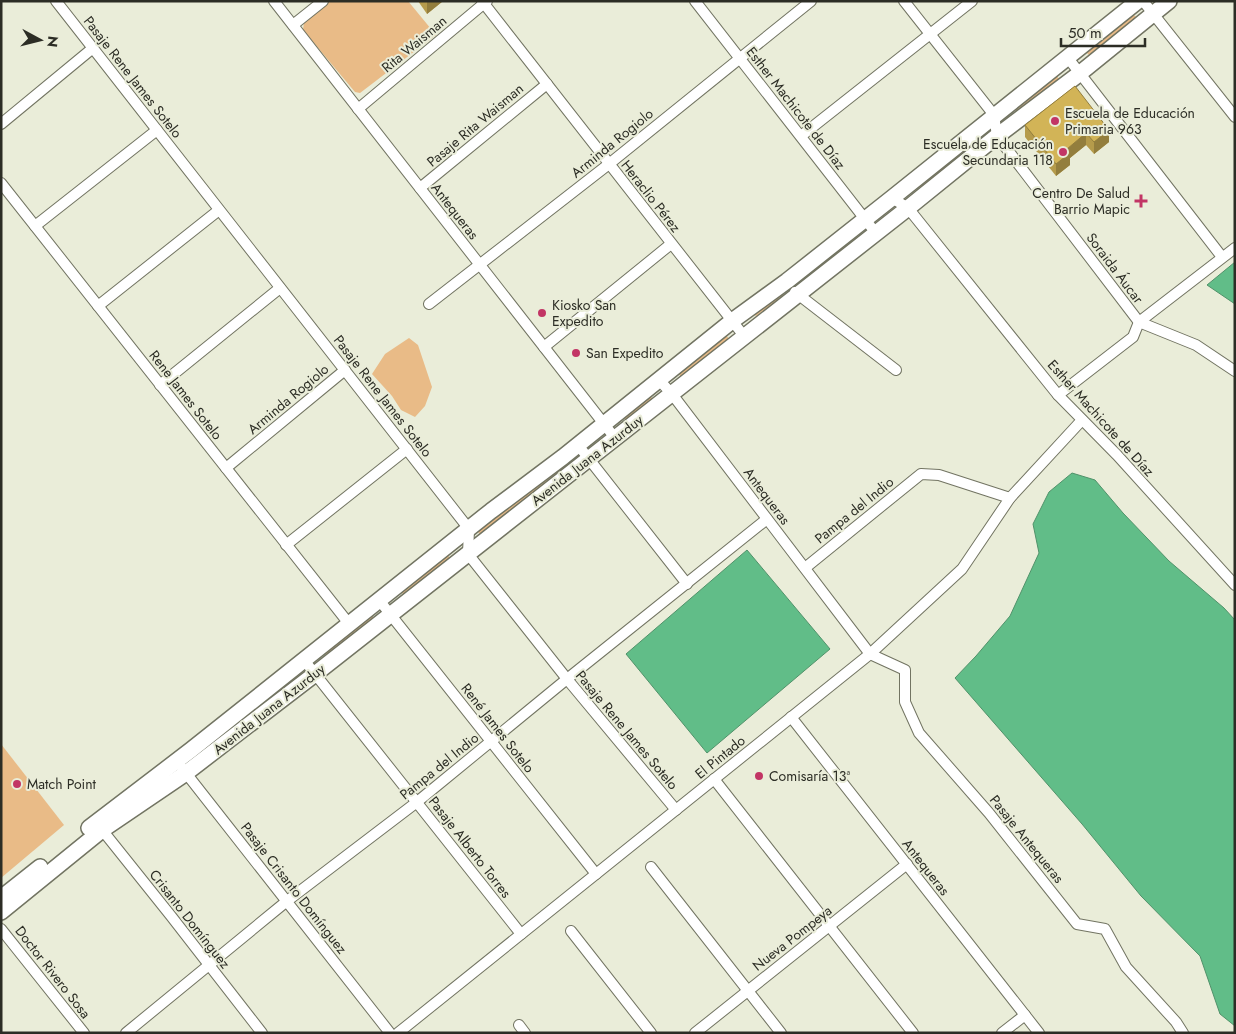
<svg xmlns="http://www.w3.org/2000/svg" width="1236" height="1034" viewBox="0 0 1236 1034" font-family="Jost,sans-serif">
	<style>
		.green { fill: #e9bb87 }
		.water { fill: #61bd88; stroke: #51926a }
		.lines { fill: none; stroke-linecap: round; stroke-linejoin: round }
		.minor-casing { stroke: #727462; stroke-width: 12 }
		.secondary-casing { stroke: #727462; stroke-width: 18 }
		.minor { stroke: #fff; stroke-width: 10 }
		.secondary { stroke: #fff; stroke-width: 15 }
		.wall { fill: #b59b4b }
		.shaded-wall { fill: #937e3d }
		.building { fill: #d2b457; stroke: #937e3d }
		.poi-dot { fill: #c23565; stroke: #eaedd9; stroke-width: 2 }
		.labels { text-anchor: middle; stroke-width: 4; stroke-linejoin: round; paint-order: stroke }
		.street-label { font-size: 14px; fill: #2c2d25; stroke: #eaedd9 }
		.poi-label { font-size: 14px; fill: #2c2d25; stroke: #eaedd9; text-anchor: start }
	</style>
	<rect width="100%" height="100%" fill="#eaedd9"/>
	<g class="green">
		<polygon points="330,1 408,1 436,35 360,93 355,92 303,30 304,22"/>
		<polygon points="1134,15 1137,18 1089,55 1086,52"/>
		<polygon points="1056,75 1059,79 1017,112 1015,109"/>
		<polygon points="977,137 981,142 921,189 917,185"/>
		<polygon points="855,233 858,238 813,274 809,269"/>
		<polygon points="781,291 784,295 756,316 753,313"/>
		<polygon points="726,335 729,339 681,377 678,373"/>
		<polygon points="409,338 418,345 432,387 425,406 415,417 401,410 392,396 372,374 385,354"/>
		<polygon points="650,395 653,400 626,420 623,416"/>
		<polygon points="566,462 568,465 480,534 477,531"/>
		<polygon points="447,554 450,558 403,594 400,591"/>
		<polygon points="371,614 374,618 326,655 323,651"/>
		<polygon points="294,676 296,680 192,760 189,756"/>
		<polygon points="1,744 64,825 1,878"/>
	</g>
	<g class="water">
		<polygon points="1235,262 1235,304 1207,285"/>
		<polygon points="1072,473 1095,480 1123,513 1169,561 1224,608 1235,620 1235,1026 1220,1014 1200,956 1141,896 1082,824 955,678 976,656 1010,616 1039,553 1033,524 1049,492"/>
		<polygon points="747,550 830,649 707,753 626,654"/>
	</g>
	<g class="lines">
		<g class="minor-casing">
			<g id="minor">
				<polyline points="56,1 469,529 468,554 567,679 676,810"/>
				<polyline points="274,1 615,438"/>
				<polyline points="482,1 744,336"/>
				<polyline points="695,1 875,232"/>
				<polyline points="904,1 994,115 997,136 1139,322"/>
				<polyline points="1143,1 1235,117"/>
				<polyline points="293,25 323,1"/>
				<polyline points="1068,58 1222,257"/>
				<polyline points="358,109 487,1"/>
				<polyline points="1,124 93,48"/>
				<polyline points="801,136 972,1"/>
				<polyline points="1,183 350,625"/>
				<polyline points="420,188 547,84"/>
				<polyline points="892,198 908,208 1058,395 1117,455 1235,585"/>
				<polyline points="35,226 157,130"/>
				<polyline points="795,292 896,370"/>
				<polyline points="429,304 609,164 811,1"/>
				<polyline points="98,306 219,210"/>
				<polyline points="1139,322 1196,345 1235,371"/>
				<polyline points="544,347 671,244"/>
				<polyline points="659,380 672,394 870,654 905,670 905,702 919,733 989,813 1077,924 1105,929 1126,967 1176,1022 1183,1033"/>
				<polyline points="160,385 280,288"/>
				<polyline points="1058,395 1133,337 1139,322 1235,248"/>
				<polyline points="578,445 687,584"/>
				<polyline points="226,468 345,370"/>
				<polyline points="286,545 407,449"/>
				<polyline points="805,568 921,474 939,475 1010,498"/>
				<polyline points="379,600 596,874"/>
				<polyline points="304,660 521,934"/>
				<polyline points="791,717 1039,1033"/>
				<polyline points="182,768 390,1033"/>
				<polyline points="714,779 913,1033"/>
				<polyline points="99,826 171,916 262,1033"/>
				<polyline points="651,867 781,1033"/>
				<polyline points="1,929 84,1033"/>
				<polyline points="571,931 651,1033"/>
				<polyline points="519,1025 525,1033"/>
				<polyline points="126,1033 287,901 417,802 567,679 767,519"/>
				<polyline points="398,1033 870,654 962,569 1010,498 1082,420"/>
				<polyline points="695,1033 907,864"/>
				<polyline points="1002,1033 1025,1015"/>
			</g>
		</g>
		<g class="secondary-casing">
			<g id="secondary">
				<polyline points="89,828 191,750 491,511 563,457 732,321 787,281 892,198 1138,1"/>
				<polyline points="1,898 40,867"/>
				<polyline points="1,912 102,830 186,773 315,674 908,208 997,136 1079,74 1169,1"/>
			</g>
		</g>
		<use href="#minor" class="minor"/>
		<use href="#secondary" class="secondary"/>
	</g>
	<g class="wall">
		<polygon points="418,1 443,1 427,14"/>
		<polygon points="1075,86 1109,142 1094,154 1086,145 1070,158 1070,165 1056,176 1025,137 1025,125"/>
	</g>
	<g class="shaded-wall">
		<polygon points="427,1 443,1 427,14"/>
		<polygon points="1109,130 1109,142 1094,154 1094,142"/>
		<polygon points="1086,133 1086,145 1070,158 1070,165 1056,176 1056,164 1067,149"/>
	</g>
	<polygon class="building" points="1075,86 1109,130 1094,142 1086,133 1067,149 1070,153 1056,164 1025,125"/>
	<g class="poi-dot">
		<circle cx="1055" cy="121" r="5"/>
		<circle cx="1063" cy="152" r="5"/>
		<path d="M1138.5 193.5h5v5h5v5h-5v5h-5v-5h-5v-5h5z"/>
		<circle cx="542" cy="313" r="5"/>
		<circle cx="576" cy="353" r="5"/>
		<circle cx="759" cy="776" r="5"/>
		<circle cx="17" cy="784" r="5"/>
	</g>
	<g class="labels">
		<g class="street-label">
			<text transform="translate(414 44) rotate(-40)" y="5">Rita Waisman</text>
			<text transform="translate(133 77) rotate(52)" y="5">Pasaje Rene James Sotelo</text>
			<text transform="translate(796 108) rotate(52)" y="5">Esther Machicote de Díaz</text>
			<text transform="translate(475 125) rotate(-40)" y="5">Pasaje Rita Waisman</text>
			<text transform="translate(612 143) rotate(-39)" y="5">Arminda Rogiolo</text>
			<text transform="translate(651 196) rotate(52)" y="5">Heraclio Pérez</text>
			<text transform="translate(455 211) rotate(52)" y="5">Antequeras</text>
			<text transform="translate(1115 268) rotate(53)" y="5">Soraida Áucar</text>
			<text transform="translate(186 395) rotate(52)" y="5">Rene James Sotelo</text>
			<text transform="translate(383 396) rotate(52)" y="5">Pasaje Rene James Sotelo</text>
			<text transform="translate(288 399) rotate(-40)" y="5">Arminda Rogiolo</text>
			<text transform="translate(1101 418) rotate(48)" y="5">Esther Machicote de Díaz</text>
			<text transform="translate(587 460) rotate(-38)" y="5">Avenida Juana Azurduy</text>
			<text transform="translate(767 496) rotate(53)" y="5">Antequeras</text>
			<text transform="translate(854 510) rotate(-39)" y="5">Pampa del Indio</text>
			<text transform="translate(269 709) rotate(-38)" y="5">Avenida Juana Azurduy</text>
			<text transform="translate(498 728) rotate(52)" y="5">René James Sotelo</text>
			<text transform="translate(627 730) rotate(50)" y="5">Pasaje Rene James Sotelo</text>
			<text transform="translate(720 757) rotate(-39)" y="5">El Pintado</text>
			<text transform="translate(439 766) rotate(-39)" y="5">Pampa del Indio</text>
			<text transform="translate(1027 839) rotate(51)" y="5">Pasaje Antequeras</text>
			<text transform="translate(470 847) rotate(52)" y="5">Pasaje Alberto Torres</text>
			<text transform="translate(926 867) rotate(52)" y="5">Antequeras</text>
			<text transform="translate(294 888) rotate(52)" y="5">Pasaje Crisanto Domínguez</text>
			<text transform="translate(190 919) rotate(52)" y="5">Crisanto Domínguez</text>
			<text transform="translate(792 938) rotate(-38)" y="5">Nueva Pompeya</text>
			<text transform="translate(53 972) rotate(52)" y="5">Doctor Rivero Sosa</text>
		</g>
		<g class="poi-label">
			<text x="1065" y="118">Escuela de Educación<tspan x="1065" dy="16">Primaria 963</tspan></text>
			<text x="1053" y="149" text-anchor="end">Escuela de Educación<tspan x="1053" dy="16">Secundaria 118</tspan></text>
			<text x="1130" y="198" text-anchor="end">Centro De Salud<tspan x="1130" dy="16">Barrio Mapic</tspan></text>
			<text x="552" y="310">Kiosko San<tspan x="552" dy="16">Expedito</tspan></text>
			<text x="586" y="358">San Expedito</text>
			<text x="769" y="781">Comisaría 13ª</text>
			<text x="27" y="789">Match Point</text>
		</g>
	</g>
	<rect width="1236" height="1034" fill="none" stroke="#2c2d25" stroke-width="5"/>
	<g transform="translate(40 40) rotate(97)" stroke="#eaedd9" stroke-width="4" paint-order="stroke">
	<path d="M0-4L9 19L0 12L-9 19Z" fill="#2c2d25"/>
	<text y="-8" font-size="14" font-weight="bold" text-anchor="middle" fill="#2c2d25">N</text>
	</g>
	<path d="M1061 38v8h84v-8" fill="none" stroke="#2c2d25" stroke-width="2.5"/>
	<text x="1068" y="38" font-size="15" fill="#2c2d25" stroke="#eaedd9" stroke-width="4" paint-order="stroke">50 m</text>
</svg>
